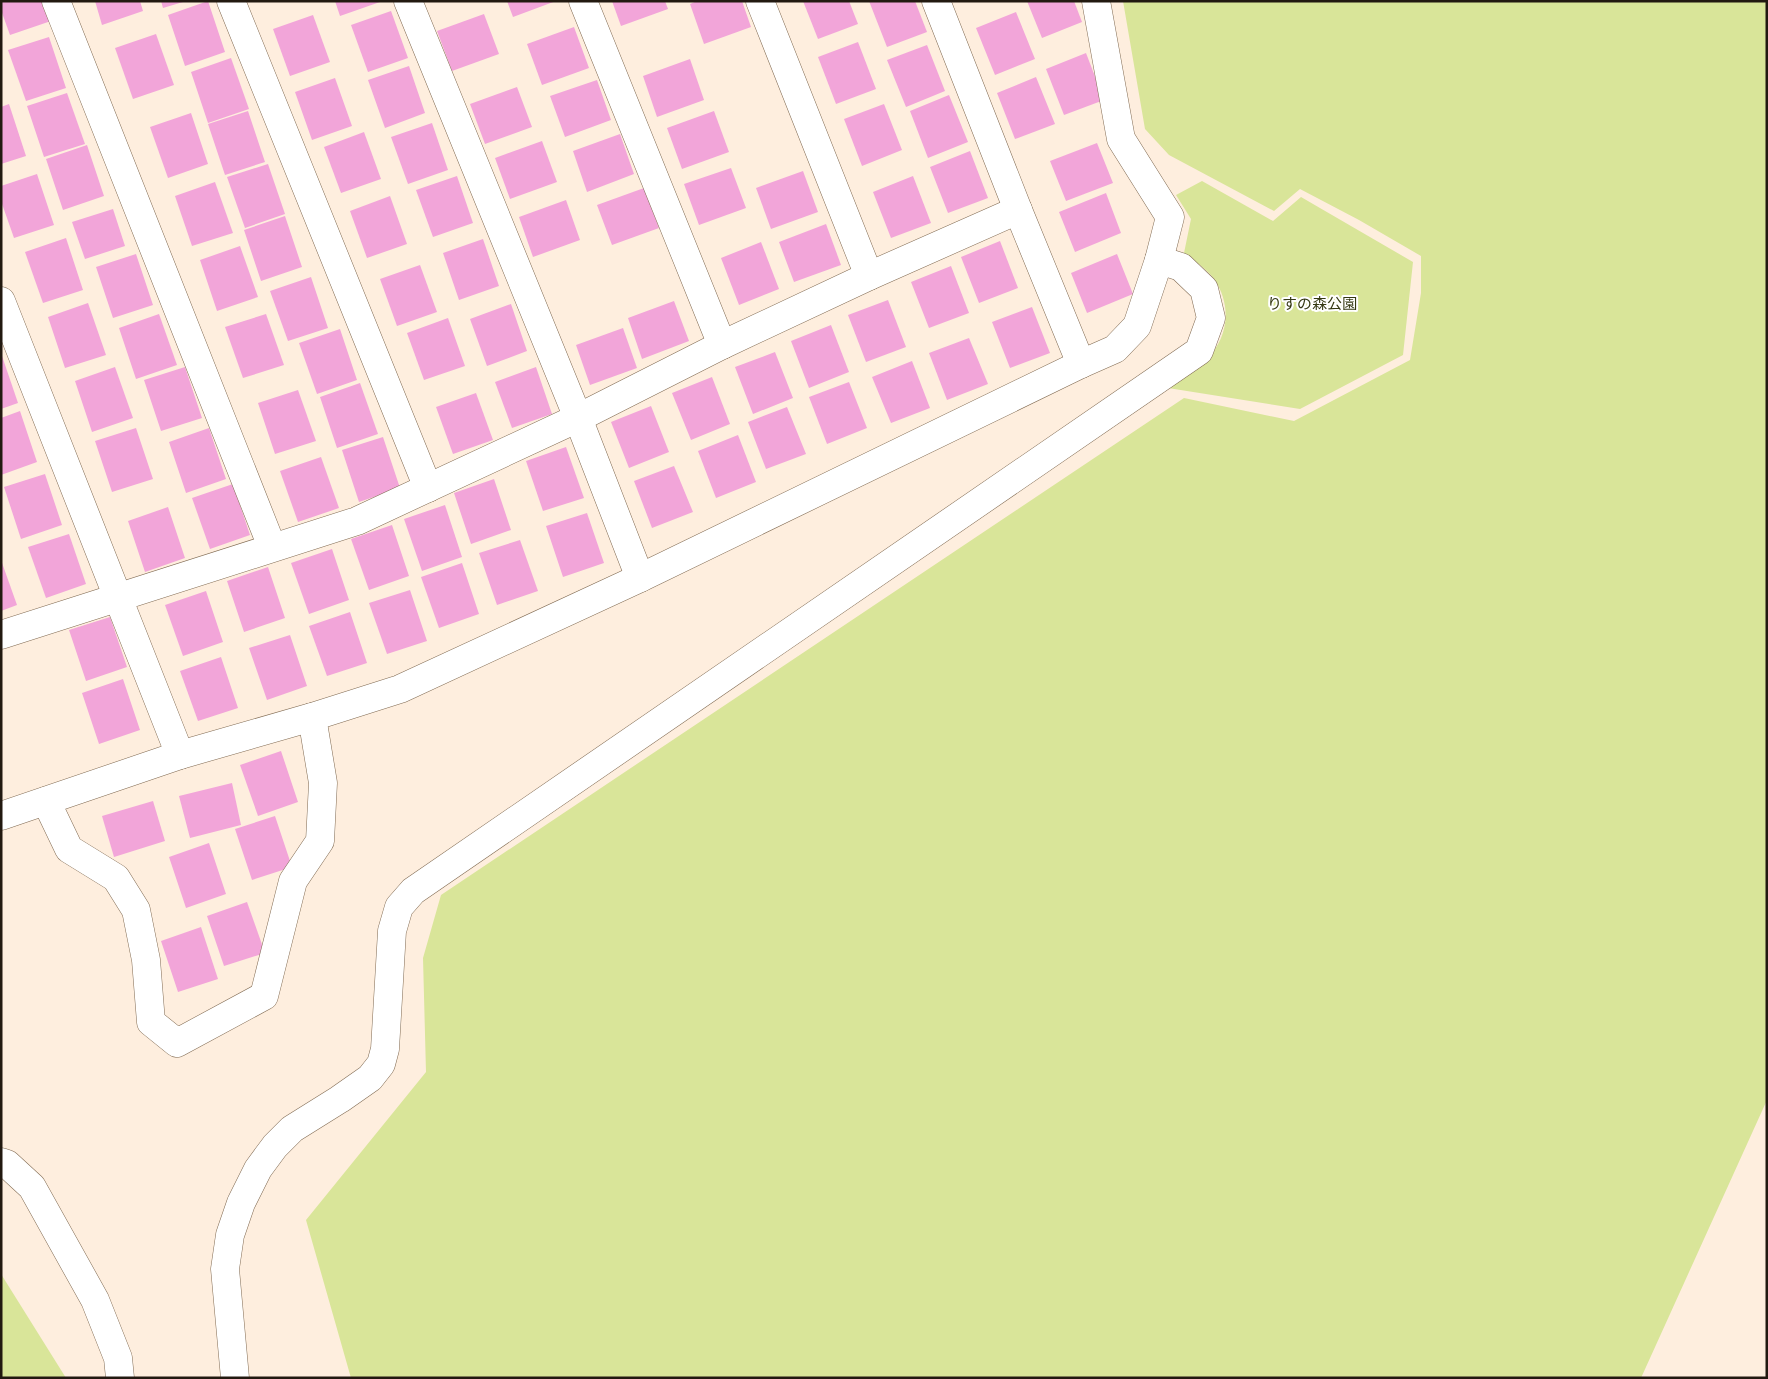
<svg xmlns="http://www.w3.org/2000/svg" width="1768" height="1379" viewBox="0 0 1768 1379" font-family="Rubik,'Noto Sans JP',sans-serif">
	<style>
		.green { fill: #d9e599 }
		.building { fill: #f2a5d9 }
		.lines { fill: none; stroke-linecap: round; stroke-linejoin: round }
		.street-casing { stroke: #816b53; stroke-width: 29 }
		.secondary-casing { stroke: #816b53; stroke-width: 29 }
		.street { stroke: #fff; stroke-width: 28 }
		.secondary { stroke: #fff; stroke-width: 28 }
		.labels { text-anchor: middle; stroke-width: 4; stroke-linejoin: round; paint-order: stroke }
		.park-label { font-size: 15px; fill: #343813; stroke: #fff }
	</style>
	<rect width="100%" height="100%" fill="#feeede"/>
	<g class="green">
		<polygon points="1123,1 1767,1 1767,1100 1641,1378 351,1378 306,1220 426,1072 423,958 441,895 1184,398 1294,421 1410,360 1421,293 1421,256 1359,220 1300,189 1274,211 1169,155 1145,129"/>
		<path d="M1202,181L1273,221L1301,197L1413,262L1403,355L1300,409L1168,388C1180,379 1195,370 1206,360C1229,337 1232,305 1214,279C1207,269 1194,261 1184,253L1191,219L1176,195Z"/>
		<polygon points="1,1274 66,1378 1,1378"/>
	</g>
	<g class="building">
		<polygon points="1,1 44,1 51,21 10,35 1,10"/>
		<polygon points="95,1 140,1 143,11 102,25"/>
		<polygon points="161,1 183,1 183,2 163,8"/>
		<polygon points="208,1 225,52 185,66 168,15"/>
		<polygon points="335,1 379,1 380,2 340,16"/>
		<polygon points="507,1 556,1 513,17"/>
		<polygon points="612,1 665,1 668,9 621,26"/>
		<polygon points="697,1 742,1 751,27 704,44 690,4"/>
		<polygon points="803,1 849,1 858,24 818,39"/>
		<polygon points="869,1 915,1 927,32 887,47"/>
		<polygon points="1027,1 1074,1 1082,22 1042,38"/>
		<polygon points="391,11 408,58 368,72 351,25"/>
		<polygon points="1016,12 1035,59 995,75 976,28"/>
		<polygon points="484,14 499,54 452,71 437,31"/>
		<polygon points="313,15 330,62 290,76 273,29"/>
		<polygon points="574,27 589,68 542,85 527,44"/>
		<polygon points="156,34 174,85 133,99 115,48"/>
		<polygon points="49,37 66,88 26,101 8,50"/>
		<polygon points="858,42 876,89 836,104 818,57"/>
		<polygon points="927,45 945,91 906,107 887,60"/>
		<polygon points="1086,53 1104,100 1064,115 1046,69"/>
		<polygon points="231,58 249,109 208,123 191,72"/>
		<polygon points="690,59 704,100 657,117 643,76"/>
		<polygon points="409,66 425,113 385,128 368,80"/>
		<polygon points="1036,77 1055,124 1015,139 997,93"/>
		<polygon points="335,78 352,126 312,140 295,92"/>
		<polygon points="597,80 611,120 565,137 550,96"/>
		<polygon points="517,87 532,127 485,144 470,104"/>
		<polygon points="67,93 85,144 44,157 27,106"/>
		<polygon points="949,95 968,142 928,158 910,111"/>
		<polygon points="9,104 26,156 1,164 1,107"/>
		<polygon points="884,104 902,150 862,166 844,119"/>
		<polygon points="248,111 265,162 225,175 208,124"/>
		<polygon points="714,111 729,152 682,169 667,128"/>
		<polygon points="191,113 208,164 168,178 150,127"/>
		<polygon points="432,123 448,170 408,184 391,137"/>
		<polygon points="364,132 381,179 341,193 324,147"/>
		<polygon points="620,134 634,174 587,192 573,151"/>
		<polygon points="542,141 557,182 510,199 495,158"/>
		<polygon points="1097,143 1113,183 1066,201 1050,161"/>
		<polygon points="87,145 104,196 63,210 46,159"/>
		<polygon points="970,151 988,198 948,213 930,167"/>
		<polygon points="268,164 285,214 245,228 227,177"/>
		<polygon points="731,168 746,208 699,225 684,184"/>
		<polygon points="803,171 818,212 771,229 756,188"/>
		<polygon points="37,174 54,225 14,238 1,201 1,186"/>
		<polygon points="457,176 473,223 433,237 416,190"/>
		<polygon points="913,176 931,223 891,238 873,192"/>
		<polygon points="215,182 233,233 192,246 175,196"/>
		<polygon points="644,188 659,228 612,245 597,205"/>
		<polygon points="1106,193 1121,233 1075,252 1059,212"/>
		<polygon points="390,196 407,244 367,258 350,211"/>
		<polygon points="566,200 580,240 533,257 519,217"/>
		<polygon points="113,209 125,246 85,259 72,222"/>
		<polygon points="285,216 302,267 261,281 244,230"/>
		<polygon points="826,224 841,265 794,282 779,242"/>
		<polygon points="66,238 83,290 43,303 25,252"/>
		<polygon points="483,239 499,286 459,300 443,253"/>
		<polygon points="1000,241 1018,288 979,303 961,257"/>
		<polygon points="761,242 779,289 739,305 721,258"/>
		<polygon points="240,246 258,297 217,311 200,260"/>
		<polygon points="136,254 153,305 113,318 96,267"/>
		<polygon points="1117,254 1133,294 1087,313 1071,273"/>
		<polygon points="420,265 437,312 397,326 380,279"/>
		<polygon points="951,266 969,313 929,328 911,282"/>
		<polygon points="311,277 328,328 288,341 270,291"/>
		<polygon points="888,300 906,347 866,362 848,315"/>
		<polygon points="674,301 689,341 642,359 628,318"/>
		<polygon points="88,303 106,355 65,368 48,317"/>
		<polygon points="511,304 527,351 487,366 470,319"/>
		<polygon points="1032,307 1050,353 1010,368 992,322"/>
		<polygon points="159,314 177,365 136,379 119,328"/>
		<polygon points="266,314 284,365 243,378 225,327"/>
		<polygon points="448,318 465,366 424,380 407,333"/>
		<polygon points="831,325 849,372 809,388 791,341"/>
		<polygon points="623,328 637,368 590,385 576,345"/>
		<polygon points="340,329 357,380 317,394 299,343"/>
		<polygon points="969,338 988,384 947,400 929,353"/>
		<polygon points="775,352 793,398 753,414 735,367"/>
		<polygon points="1,353 18,403 1,409"/>
		<polygon points="912,361 930,408 891,423 872,377"/>
		<polygon points="115,367 133,418 92,432 75,381"/>
		<polygon points="185,367 202,418 161,431 144,380"/>
		<polygon points="536,367 552,414 512,428 495,382"/>
		<polygon points="712,377 730,424 691,440 672,393"/>
		<polygon points="849,382 867,428 827,444 809,397"/>
		<polygon points="360,383 378,434 337,448 320,397"/>
		<polygon points="298,390 316,441 275,454 258,403"/>
		<polygon points="476,393 493,440 453,454 436,407"/>
		<polygon points="651,406 669,452 629,468 611,422"/>
		<polygon points="787,407 806,454 766,469 748,422"/>
		<polygon points="20,411 37,462 1,475 1,418"/>
		<polygon points="136,428 153,479 112,492 95,441"/>
		<polygon points="209,428 226,479 186,493 169,442"/>
		<polygon points="738,435 756,482 716,498 698,451"/>
		<polygon points="383,437 400,488 359,502 342,450"/>
		<polygon points="566,447 584,498 543,511 526,461"/>
		<polygon points="321,457 339,508 298,522 280,471"/>
		<polygon points="674,466 693,512 652,528 634,481"/>
		<polygon points="45,474 62,525 21,539 4,487"/>
		<polygon points="494,479 511,530 471,544 454,493"/>
		<polygon points="233,484 250,535 210,549 192,498"/>
		<polygon points="445,505 462,557 422,571 404,519"/>
		<polygon points="168,507 185,558 145,572 128,521"/>
		<polygon points="587,513 604,563 563,577 546,526"/>
		<polygon points="392,525 409,576 369,590 351,539"/>
		<polygon points="69,534 86,584 46,598 28,547"/>
		<polygon points="520,540 538,591 497,605 479,553"/>
		<polygon points="332,549 349,600 309,614 291,563"/>
		<polygon points="1,560 17,605 1,611"/>
		<polygon points="462,563 479,614 439,628 421,577"/>
		<polygon points="268,567 285,618 244,632 227,581"/>
		<polygon points="410,590 427,641 387,654 369,603"/>
		<polygon points="206,591 223,642 183,656 165,605"/>
		<polygon points="350,612 367,663 327,676 309,626"/>
		<polygon points="110,617 127,667 86,681 69,630"/>
		<polygon points="290,635 307,686 267,700 249,648"/>
		<polygon points="221,657 238,708 198,721 180,671"/>
		<polygon points="123,679 140,730 99,744 82,693"/>
		<polygon points="281,751 298,802 258,816 240,765"/>
		<polygon points="232,783 241,825 190,838 179,796"/>
		<polygon points="153,801 165,841 114,857 102,816"/>
		<polygon points="275,816 292,867 252,880 235,829"/>
		<polygon points="209,843 226,894 186,908 169,857"/>
		<polygon points="247,902 265,953 224,966 207,916"/>
		<polygon points="201,927 218,979 178,992 161,941"/>
	</g>
	<g class="lines">
		<g class="street-casing">
			<g id="street">
				<polyline points="56,1 272,547"/>
				<polyline points="231,1 428,488"/>
				<polyline points="408,1 578,418 640,578"/>
				<polyline points="583,1 722,345"/>
				<polyline points="760,1 869,276"/>
				<polyline points="936,1 1018,210 1081,364 1115,349 1137,326 1159,260 1170,217 1121,139 1096,1"/>
				<polyline points="1,301 180,755"/>
				<polyline points="1,635 357,521 578,418 722,345 869,276 1018,210"/>
				<polyline points="46,801 69,849 116,878 136,910 146,960 151,1022 177,1043 264,996 293,881 320,841 323,783 312,717"/>
				<polyline points="1,1162 7,1164 32,1187 95,1300 118,1358 120,1378"/>
				<polyline points="235,1378 225,1269 230,1235 241,1203 258,1169 275,1146 292,1129 340,1099 370,1078 381,1064 385,1049 392,931 399,907 413,891 1199,351 1211,318 1204,289 1181,267 1159,260"/>
			</g>
		</g>
		<g class="secondary-casing">
			<polyline id="secondary" points="1,816 180,755 312,717 400,689 640,578 1081,364"/>
		</g>
		<use href="#street" class="street"/>
		<use href="#secondary" class="secondary"/>
	</g>
	<g class="labels">
		<g class="park-label">
			<text x="1312" y="309">りすの森公園</text>
		</g>
	</g>
	<rect width="1768" height="1379" fill="none" stroke="#221910" stroke-width="5"/>
</svg>
